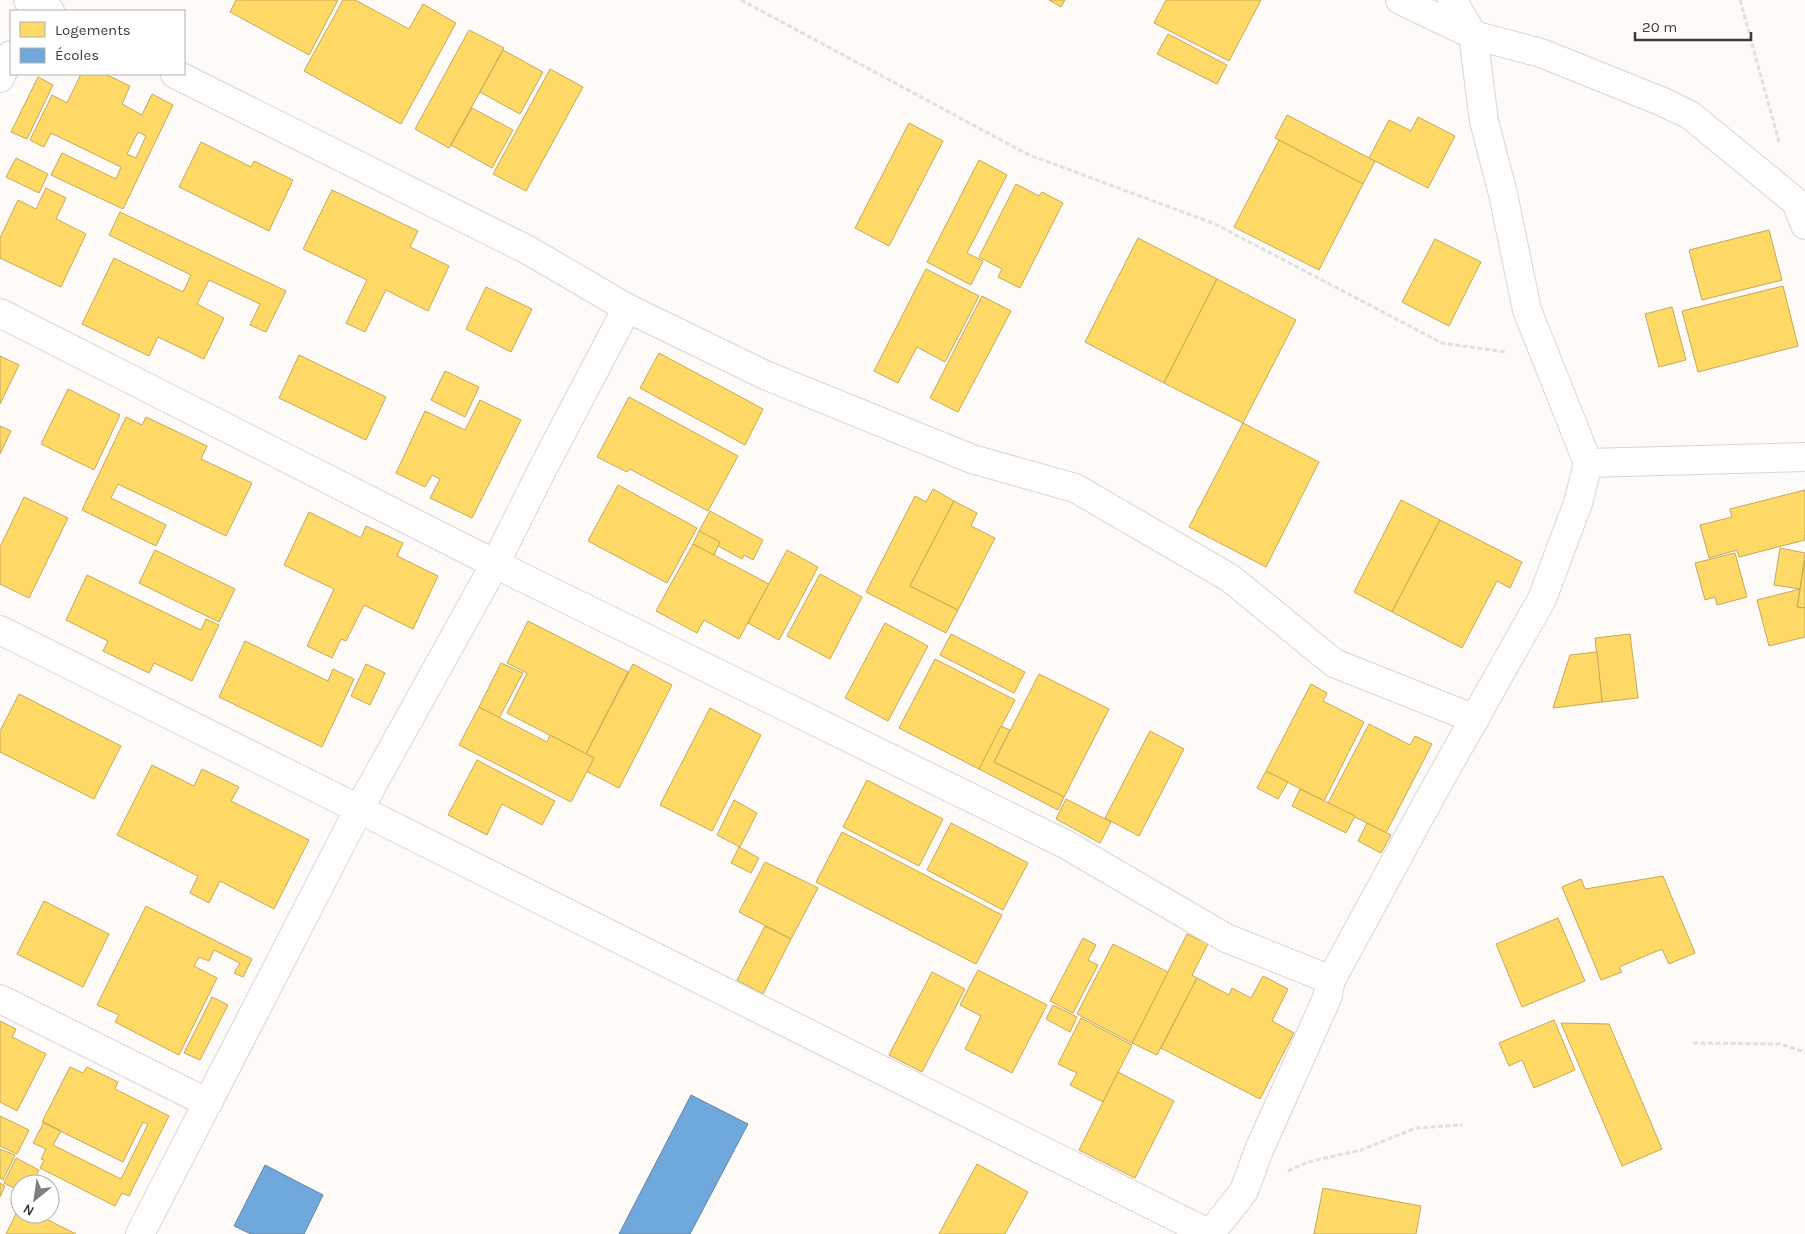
<svg xmlns="http://www.w3.org/2000/svg" width="1805" height="1234" viewBox="0 0 1805 1234" font-family="Karla,sans-serif">
	<style>
		.homes { fill: #ffd966; stroke: #c5a958; fill-rule: evenodd }
		.schools { fill: #6fa8dc; stroke: #6087ab }
		.lines { fill: none; stroke-linecap: round; stroke-linejoin: round }
		.minor-casing { stroke: #d9d6d4; stroke-width: 30 }
		.path { stroke: #e0e0df; stroke-width: 3; stroke-dasharray: 5 2.5; stroke-linecap: butt }
		.minor { stroke: #fffefe; stroke-width: 28 }
	</style>
	<rect width="100%" height="100%" fill="#fdfaf8"/>
	<g class="homes">
		<polygon points="236,0 338,0 309,55 230,12"/>
		<polygon points="343,0 355,0 409,29 423,4 456,23 401,124 304,71"/>
		<polygon points="1049,0 1065,0 1061,7"/>
		<polygon points="1166,0 1261,0 1229,61 1154,23"/>
		<polygon points="469,30 504,48 449,148 415,129"/>
		<polygon points="1168,34 1227,65 1217,84 1157,54"/>
		<polygon points="503,50 543,72 520,114 480,92"/>
		<polygon points="550,69 583,87 526,191 493,174"/>
		<path d="M81,74H105L130,86L122,104L142,115L152,94L173,105L123,209L51,175L62,153L116,179L121,167L51,133L44,147L30,140L52,95L67,103ZM138,132L146,136L136,158L127,154Z"/>
		<polygon points="38,77 53,85 27,139 11,132"/>
		<polygon points="472,108 513,130 492,168 451,145"/>
		<polygon points="1287,115 1375,161 1363,184 1275,138"/>
		<polygon points="1418,117 1455,136 1428,188 1369,158 1389,120 1411,131"/>
		<polygon points="909,123 943,141 889,246 855,228"/>
		<polygon points="1279,140 1363,184 1319,270 1234,227"/>
		<polygon points="201,142 251,167 254,161 293,180 269,231 179,187"/>
		<polygon points="16,158 48,174 39,193 6,177"/>
		<polygon points="979,160 1007,175 967,253 983,261 971,285 927,262"/>
		<polygon points="1016,184 1039,196 1042,192 1063,203 1020,288 998,277 1002,269 979,257"/>
		<polygon points="46,188 66,198 56,219 86,234 61,287 0,258 0,238 18,200 36,209"/>
		<polygon points="332,190 418,231 410,247 449,266 428,311 386,290 365,332 346,323 367,280 303,249"/>
		<polygon points="120,212 286,291 266,332 250,325 260,304 209,280 197,304 224,318 204,359 158,337 149,356 82,324 114,258 183,292 191,275 109,235"/>
		<polygon points="1769,230 1782,280 1702,300 1689,250"/>
		<polygon points="1138,238 1217,279 1164,383 1085,342"/>
		<polygon points="1435,239 1481,262 1449,326 1402,302"/>
		<polygon points="926,269 979,296 945,362 917,347 898,383 874,371"/>
		<polygon points="1217,279 1296,320 1243,423 1164,383"/>
		<polygon points="1783,286 1798,346 1698,372 1682,311"/>
		<polygon points="486,287 532,309 511,352 466,329"/>
		<polygon points="982,296 1011,311 958,412 930,398"/>
		<polygon points="1672,307 1686,360 1659,367 1645,314"/>
		<polygon points="659,353 763,409 745,445 640,388"/>
		<polygon points="299,355 386,397 366,440 279,398"/>
		<polygon points="0,356 19,365 0,404"/>
		<polygon points="445,371 479,387 465,417 431,400"/>
		<polygon points="68,389 120,415 94,470 41,444"/>
		<polygon points="629,397 738,456 708,511 630,469 627,472 597,457"/>
		<polygon points="480,400 521,420 472,518 430,498 440,479 432,475 425,487 396,473 425,411 465,430"/>
		<polygon points="126,417 142,425 146,417 207,446 201,459 252,483 226,536 118,484 111,498 166,525 156,546 82,510"/>
		<polygon points="1243,423 1319,462 1266,567 1189,527"/>
		<polygon points="0,426 11,431 0,454"/>
		<polygon points="618,485 697,528 667,583 588,541"/>
		<polygon points="933,489 954,501 910,586 958,610 946,633 866,592 915,496 926,502"/>
		<polygon points="1805,490 1805,535 1804,536 1805,540 1739,557 1737,550 1709,558 1700,525 1732,517 1730,509"/>
		<polygon points="24,497 68,518 29,598 0,584 0,547"/>
		<polygon points="1401,500 1440,520 1392,612 1354,592"/>
		<polygon points="954,501 977,513 971,526 995,538 958,610 910,586"/>
		<polygon points="710,511 763,540 753,560 744,555 742,559 718,546 720,542 699,531"/>
		<polygon points="309,512 361,538 366,526 403,543 397,556 438,576 413,629 364,605 346,641 341,639 332,658 307,646 334,589 284,565"/>
		<polygon points="1440,520 1522,562 1510,588 1497,581 1462,648 1392,612"/>
		<polygon points="699,531 720,542 714,555 693,544"/>
		<polygon points="693,544 769,584 739,639 704,620 697,633 656,611"/>
		<polygon points="1780,548 1805,553 1800,589 1774,585"/>
		<polygon points="155,550 235,589 219,622 139,583"/>
		<polygon points="787,550 818,567 779,640 748,623"/>
		<polygon points="1735,553 1747,597 1717,605 1715,597 1705,600 1695,563"/>
		<polygon points="1805,560 1805,608 1797,607"/>
		<polygon points="820,574 862,597 830,659 787,636"/>
		<polygon points="87,575 201,630 206,619 219,625 192,681 154,663 149,673 103,651 108,641 66,620"/>
		<polygon points="1800,589 1797,607 1805,608 1805,637 1769,646 1757,600"/>
		<polygon points="528,621 628,672 586,754 507,713 527,673 507,663"/>
		<polygon points="885,623 928,646 888,721 845,698"/>
		<polygon points="951,634 1025,672 1014,693 940,655"/>
		<polygon points="1630,634 1638,698 1602,702 1595,638"/>
		<polygon points="245,641 328,681 333,669 354,679 322,747 219,697"/>
		<polygon points="1597,652 1602,702 1553,708 1570,655"/>
		<polygon points="935,659 1015,700 979,769 899,728"/>
		<polygon points="501,663 523,673 499,718 479,707"/>
		<polygon points="366,664 385,673 370,705 351,696"/>
		<polygon points="633,664 672,685 619,788 586,771 594,758 586,754"/>
		<polygon points="1039,674 1109,709 1064,797 994,762"/>
		<polygon points="1311,684 1327,693 1323,701 1364,722 1324,801 1266,771"/>
		<polygon points="19,694 121,746 94,799 0,752 0,731"/>
		<polygon points="479,707 547,742 550,735 594,758 571,802 459,745"/>
		<polygon points="710,708 761,735 712,831 660,805"/>
		<polygon points="1369,724 1410,745 1415,736 1432,744 1386,833 1328,803"/>
		<polygon points="1001,726 1010,730 994,762 1064,797 1058,810 979,769"/>
		<polygon points="1150,731 1184,749 1139,836 1105,818"/>
		<polygon points="477,760 555,801 542,825 502,804 487,835 448,815"/>
		<polygon points="152,765 194,786 202,769 239,787 231,801 309,840 274,909 220,881 209,903 190,893 198,876 117,835"/>
		<polygon points="1266,771 1288,782 1278,799 1257,788"/>
		<polygon points="867,780 943,819 919,866 843,827"/>
		<polygon points="1300,789 1355,816 1346,833 1292,806"/>
		<polygon points="1066,799 1111,822 1100,843 1056,819"/>
		<polygon points="734,800 757,813 740,847 717,835"/>
		<polygon points="951,823 1028,863 1003,910 927,870"/>
		<polygon points="1367,823 1391,835 1381,853 1358,841"/>
		<polygon points="842,832 1002,915 976,964 816,882"/>
		<polygon points="739,847 759,858 751,873 731,863"/>
		<polygon points="765,862 818,888 791,939 739,912"/>
		<polygon points="1663,876 1695,953 1669,964 1662,949 1619,967 1622,972 1601,980 1562,887 1581,879 1585,889"/>
		<polygon points="44,901 109,934 83,987 17,954"/>
		<polygon points="146,906 252,959 243,977 234,973 240,963 214,950 209,961 199,957 194,966 217,978 179,1055 115,1022 119,1015 97,1005"/>
		<polygon points="1558,918 1585,981 1522,1007 1496,944"/>
		<polygon points="765,926 791,939 763,994 737,980"/>
		<polygon points="1187,934 1208,944 1192,975 1197,978 1157,1055 1132,1043"/>
		<polygon points="1083,938 1096,945 1088,960 1098,965 1073,1013 1050,1001"/>
		<polygon points="1113,944 1168,972 1132,1043 1077,1014"/>
		<polygon points="978,970 1047,1005 1012,1073 965,1049 981,1016 960,1005"/>
		<polygon points="932,972 965,989 922,1072 889,1055"/>
		<polygon points="1263,976 1288,989 1272,1021 1294,1033 1260,1099 1161,1048 1197,978 1229,995 1232,988 1251,998"/>
		<polygon points="212,997 228,1005 200,1060 184,1053"/>
		<polygon points="1053,1005 1077,1017 1070,1032 1046,1019"/>
		<polygon points="1081,1018 1132,1045 1103,1102 1070,1085 1077,1073 1058,1064"/>
		<polygon points="1554,1020 1575,1070 1534,1088 1522,1060 1509,1066 1499,1043"/>
		<polygon points="0,1021 16,1029 12,1037 46,1054 17,1111 0,1102"/>
		<polygon points="1561,1023 1609,1024 1662,1149 1622,1166"/>
		<polygon points="70,1067 83,1073 87,1067 118,1082 115,1089 169,1116 129,1196 122,1193 115,1206 40,1168 44,1160 41,1159 46,1149 33,1143 44,1122 61,1131 53,1145 121,1179 148,1124 143,1122 123,1162 42,1122"/>
		<polygon points="1118,1072 1174,1101 1135,1178 1079,1150"/>
		<polygon points="0,1116 29,1130 17,1154 0,1146"/>
		<polygon points="0,1149 15,1155 3,1180 0,1178"/>
		<polygon points="16,1158 39,1170 32,1184 20,1184 20,1191 4,1183"/>
		<polygon points="977,1164 1028,1192 1005,1234 939,1234"/>
		<polygon points="0,1183 5,1186 0,1197"/>
		<polygon points="1323,1188 1421,1206 1416,1234 1314,1234"/>
		<polygon points="20,1206 20,1214 36,1214 76,1234 6,1234"/>
	</g>
	<g class="schools">
		<polygon points="691,1095 748,1124 690,1234 619,1234"/>
		<polygon points="265,1165 323,1195 304,1234 251,1234 234,1226"/>
	</g>
	<g class="lines">
		<g class="minor-casing">
			<g id="minor">
				<polyline points="28,0 50,11"/>
				<polyline points="1400,0 1473,35 1541,53 1663,102 1690,115 1796,202 1805,225"/>
				<polyline points="175,74 526,249 627,308 765,375 972,459 1075,488 1230,578 1334,663 1475,719"/>
				<polyline points="0,78 11,55"/>
				<polyline points="0,313 495,564 1065,844 1226,938 1331,980"/>
				<polyline points="1588,463 1805,457"/>
				<polyline points="0,630 1210,1234"/>
				<polyline points="0,999 208,1103"/>
				<polyline points="140,1234 359,809 495,564 543,468 627,308"/>
				<polyline points="1210,1234 1244,1191 1259,1150 1327,998 1331,980 1432,794 1542,599 1578,503 1588,463 1527,310 1503,194 1484,121 1473,35 1452,0"/>
			</g>
		</g>
		<g class="path">
			<polyline points="741,0 1027,154 1215,224 1442,343 1506,352"/>
			<polyline points="1740,0 1779,142"/>
			<polyline points="1693,1043 1780,1044 1805,1052"/>
			<polyline points="1288,1171 1308,1162 1361,1150 1416,1128 1462,1125"/>
		</g>
		<use href="#minor" class="minor"/>
	</g>
	<rect x="10" y="10" width="175" height="65" fill="#ffffff" stroke="#b1b0af"/>
	<rect x="20" y="22" width="25" height="15" fill="#ffd966" stroke="#b1b0af"/>
	<text x="55" y="35" font-size="15" fill="#3d3a38">Logements</text>
	<rect x="20" y="48" width="25" height="15" fill="#6fa8dc" stroke="#b1b0af"/>
	<text x="55" y="60" font-size="15" fill="#3d3a38">Écoles</text>
	<g transform="translate(35 1199) rotate(210)"><circle r="24" fill="#ffffff" stroke="#b1b0af"/>
	<path d="M0-4L9 19L0 12L-9 19Z" fill="#807d7b"/>
	<text y="-8" font-size="14" font-weight="bold" text-anchor="middle" fill="#3d3a38">N</text>
	</g>
	<path d="M1635 32v8h116v-8" fill="none" stroke="#3d3a38" stroke-width="2.5"/>
	<text x="1642" y="32" font-size="15" fill="#3d3a38" stroke="#ffffff" stroke-width="4" paint-order="stroke">20 m</text>
</svg>
